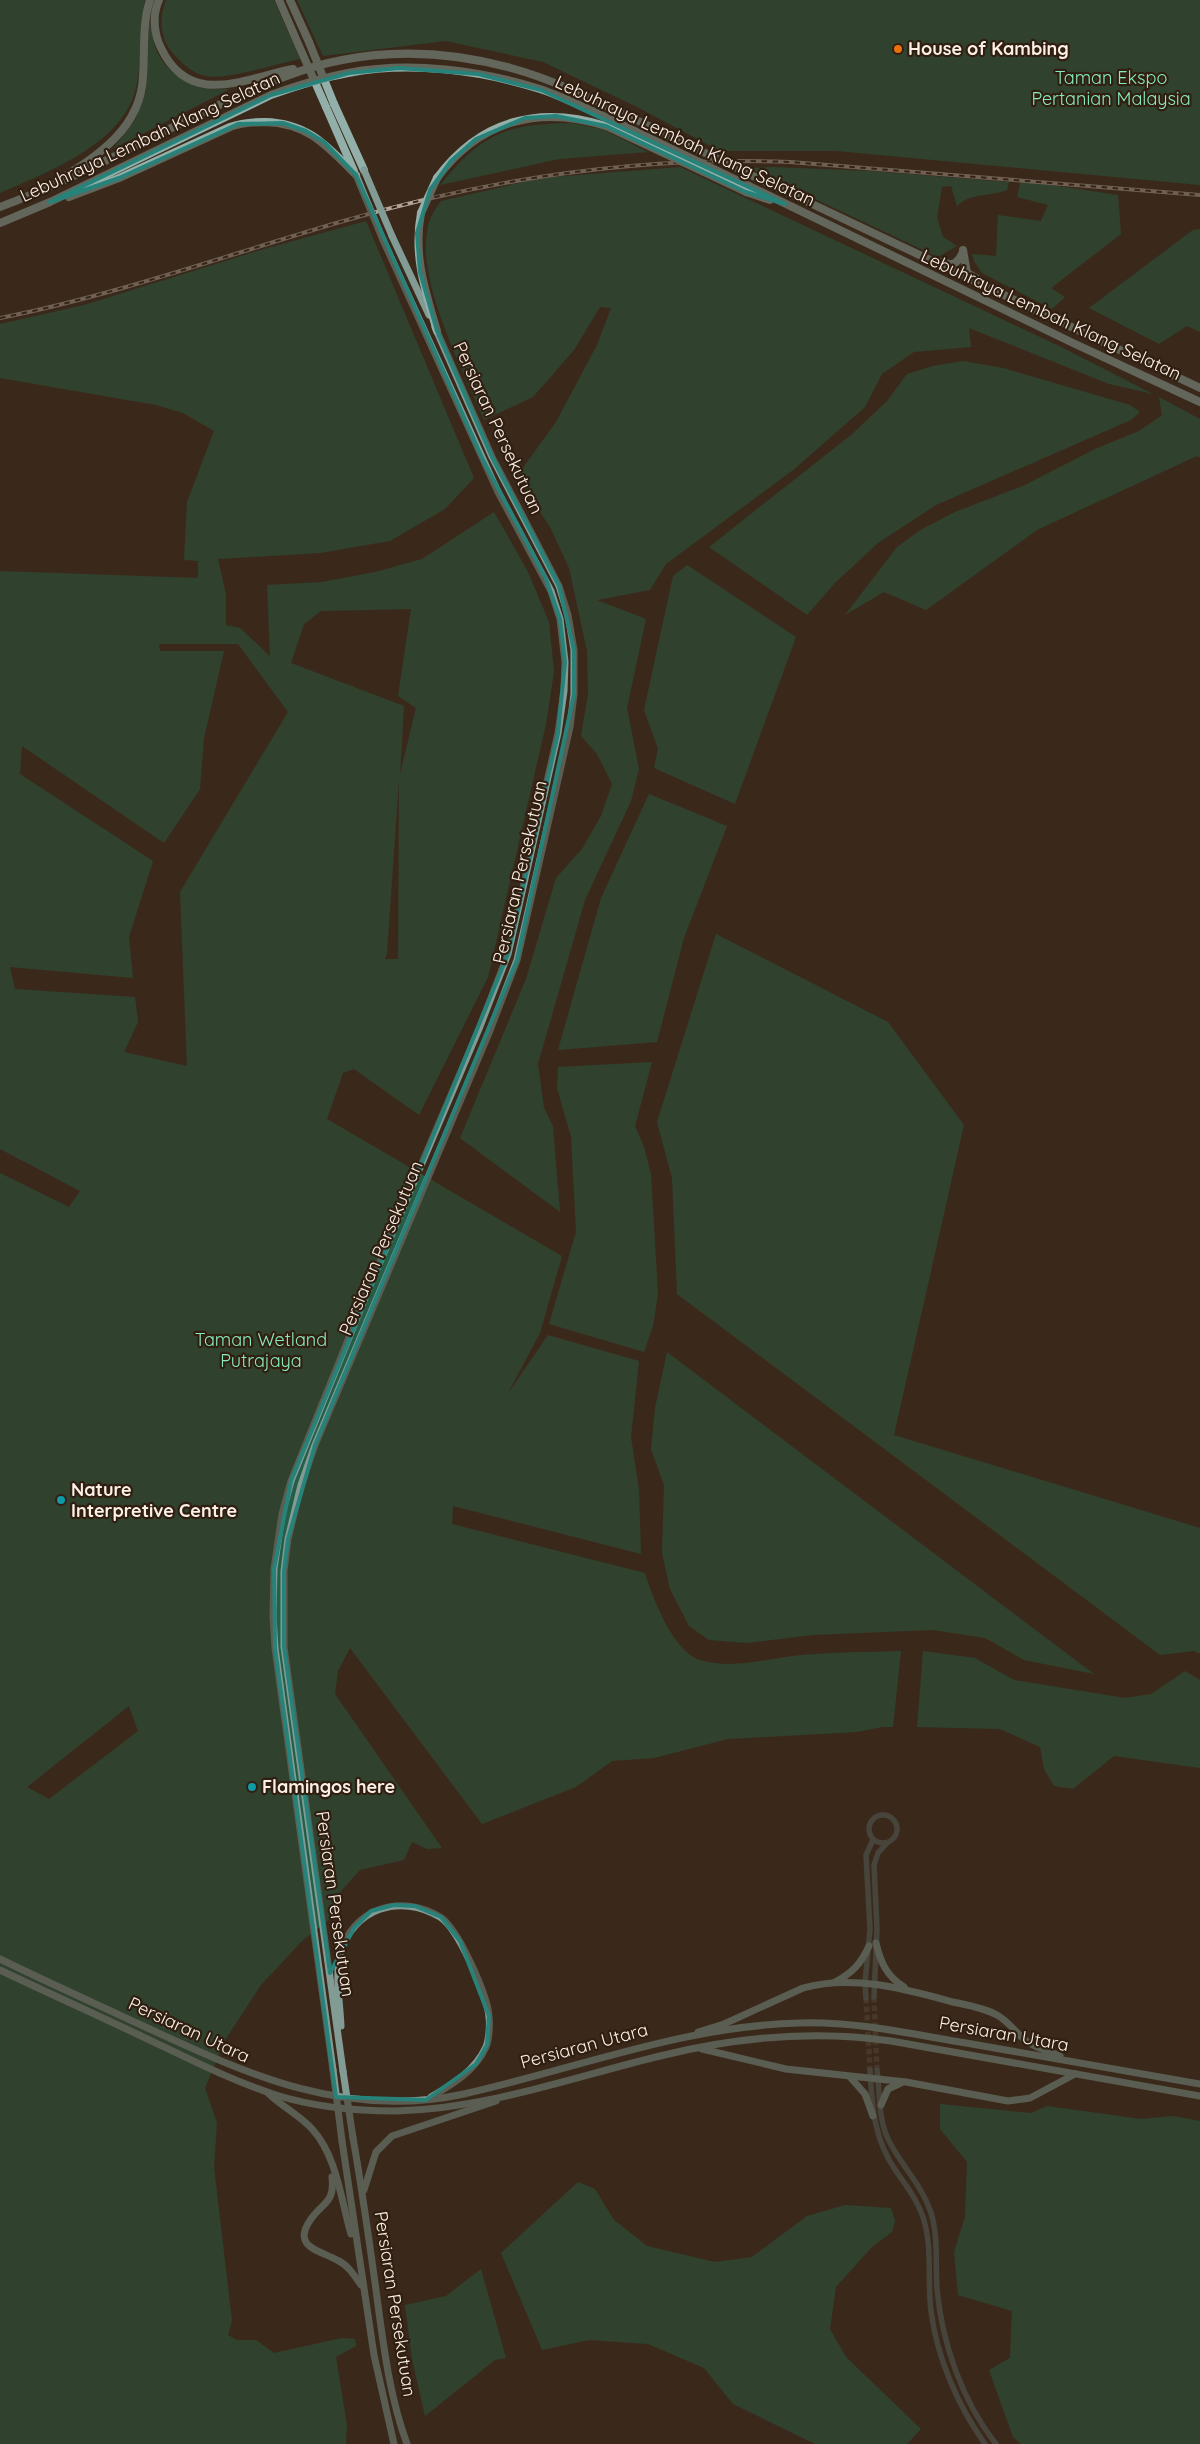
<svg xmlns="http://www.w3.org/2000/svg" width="1200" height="2444" viewBox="0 0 1200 2444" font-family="Quicksand,sans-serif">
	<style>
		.green { fill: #245e46; fill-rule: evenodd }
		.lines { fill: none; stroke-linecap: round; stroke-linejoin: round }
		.minor-tunnel { stroke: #57473a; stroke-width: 5.5; stroke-dasharray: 5.5 3; stroke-linecap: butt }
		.minor { stroke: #586462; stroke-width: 5.5 }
		.major { stroke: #829b95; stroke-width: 7 }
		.highway { stroke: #92b0a9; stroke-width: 8 }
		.rail-casing { stroke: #b1a398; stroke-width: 4 }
		.rail { stroke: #301f11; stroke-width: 2; stroke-dasharray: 5.5; stroke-linecap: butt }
		.major-bridge { stroke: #829b95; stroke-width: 7 }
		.highway-bridge { stroke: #92b0a9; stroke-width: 8 }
		.marked { fill: none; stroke: #27827a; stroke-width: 4; stroke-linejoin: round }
		.food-dot { fill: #e8710a; stroke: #301f11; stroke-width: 2 }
		.culture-dot { fill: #0f9aa8; stroke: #301f11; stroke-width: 2 }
		.labels { text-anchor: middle; stroke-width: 4.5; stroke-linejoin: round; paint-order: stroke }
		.poi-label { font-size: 18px; font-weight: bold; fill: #fcf0e7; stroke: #301f11; text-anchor: start }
		.park-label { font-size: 18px; fill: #87ebbf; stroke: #301f11 }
		.street-label { font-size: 18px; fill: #fcf0e7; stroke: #301f11 }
	</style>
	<rect width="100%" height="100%" fill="#3a291b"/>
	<g class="green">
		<path d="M0,0H145C142,27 142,73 133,98C113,148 45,173 0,193Z"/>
		<path d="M166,0H274L300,59C276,64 227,80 205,76C192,73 179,61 171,51C160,37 159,17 166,0Z"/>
		<polygon points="297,0 1200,0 1200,185 837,151 720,151 639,108 543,62 446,41 323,56"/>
		<path d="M149,24L152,27C151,56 174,81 202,88C211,90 221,89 230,89L113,149L135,120L146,90Z"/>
		<path d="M571,123L602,129L648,152L559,159L440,185C481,134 506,124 571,123Z"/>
		<path d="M680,167L1059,346L1153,394L1109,384L969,328L971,347L914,352L882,374L865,407L793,470L666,564L650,590L597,600L646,619L627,708L639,769L631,801L585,900L538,1064L544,1108L553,1126L560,1212L460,1138L526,979L556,878L582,849L601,816L612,784L597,754L581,736L588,694L587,651L569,568L551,529L517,476L556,422L597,345L611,308L600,307L574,350L533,397L484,420C463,370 418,285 427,232C428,220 434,211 441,201L541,178Z"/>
		<path d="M775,167L870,171L1009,182L1007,190C989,197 972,192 957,206L951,186L942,187L937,217L943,237L957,246L938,257L749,168Z"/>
		<polygon points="1032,182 1118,195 1121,234 1051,288 1065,297 1052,309 982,273 974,261 972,254 996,256 998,215 1041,221 1048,205 1017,197 1020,183"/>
		<path d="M366,221L474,478L445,509L390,541L320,553L218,559L226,595V625L240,628L270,656L267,585L322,582L375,572L422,559L494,512L527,570L549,622L554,672L546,724L488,977L419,1115L354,1069L343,1073L327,1119L562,1256L540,1333L507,1395L548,1335L639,1361L631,1437L639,1490L641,1554L453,1506L452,1524L645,1573C652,1597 674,1653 700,1660C733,1670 769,1658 802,1655C835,1652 868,1652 901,1651L893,1727H882L857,1732L728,1739L654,1758L612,1761L576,1787L482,1824L350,1648L338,1671L335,1694L442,1848L427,1849L412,1842L404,1860L360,1870L341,1891L335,1915L302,1941L261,1985L225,2040L205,2088L217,2123L214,2167L232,2321L228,2335L237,2340H256L274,2353L342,2338L355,2339L356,2346L336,2357L347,2425L346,2444H0V1173L69,1207L80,1191L0,1149V571L198,578V561L184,560L187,502L214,431L183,413L156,405L0,378V324L84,305L264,249ZM411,609L398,696L416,708L400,774L404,706L291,663L304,624L321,611ZM159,644H238L288,712L180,892L187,1066L124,1052L138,1022L135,997L15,989L10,967L133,978L129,937L153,861L20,774L22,746L164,843L200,789L204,738L224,651H160ZM399,779L398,959H385L387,953ZM129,1706L138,1731L49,1799L27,1787Z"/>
		<polygon points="1200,229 1200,332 1187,326 1159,344 1089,308 1193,230"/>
		<polygon points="963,361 1003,368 1130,405 1140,412 1131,420 936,505 878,543 836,582 807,615 709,547 851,435 887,401 907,374 933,366"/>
		<polygon points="1159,397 1200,419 1200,458 1197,456 1037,530 926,610 884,592 845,615 897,547 922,529 955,512 1025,485 1095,449 1139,431 1162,415"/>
		<polygon points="687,565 796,637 735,804 654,768 658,749 644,710 673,576"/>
		<polygon points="649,794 727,826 684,938 657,1042 558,1050 601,898"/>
		<polygon points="716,934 888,1022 964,1125 894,1435 1200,1528 1200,1654 1194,1651 1160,1655 677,1294 672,1178 657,1122"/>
		<polygon points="652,1062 635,1126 644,1147 651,1174 658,1294 653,1326 644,1352 549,1324 576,1232 571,1137 557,1088 558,1067"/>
		<polygon points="667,1352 1094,1674 1024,1660 985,1638 933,1630 812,1635 747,1643 709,1640 689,1626 670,1589 662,1553 664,1485 651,1449 655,1408"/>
		<polygon points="923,1651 975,1658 1014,1680 1125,1698 1151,1694 1185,1671 1200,1680 1200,1768 1114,1756 1073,1789 1054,1786 1044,1769 1040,1747 1000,1729 917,1727"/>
		<polygon points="940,2104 1031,2113 1047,2106 1141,2119 1173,2116 1200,2121 1200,2444 1021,2444 1013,2437 989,2370 1010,2358 1012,2311 958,2295 954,2252 965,2217 967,2162 940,2129"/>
		<polygon points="578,2182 595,2189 614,2220 647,2246 715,2262 752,2257 807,2216 845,2205 891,2208 895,2221 892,2232 871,2248 836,2287 830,2329 846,2357 921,2429 907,2444 815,2444 733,2404 704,2368 648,2344 589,2340 542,2350 501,2253"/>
		<polygon points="481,2269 506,2358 495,2360 425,2416 412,2359 405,2305 446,2296"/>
	</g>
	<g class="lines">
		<g class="minor-tunnel">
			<polyline points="874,1997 877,2070"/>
			<polyline points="866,1998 870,2070"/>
		</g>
		<g class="minor">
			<circle cx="883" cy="1829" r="14"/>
			<polyline points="874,1997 877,1929 874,1865 878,1853 887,1843"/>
			<polyline points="866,1998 865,1983 870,1929 866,1855 873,1840"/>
			<path d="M870,2070C872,2107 874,2140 896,2171C906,2186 917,2199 923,2217C933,2248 927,2280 931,2311C937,2358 958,2406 985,2444"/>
			<path d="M877,2070C880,2093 878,2120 889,2141C901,2165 921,2184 930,2210C939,2235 935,2263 937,2289C942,2343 962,2401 996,2444"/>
		</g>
		<g class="major">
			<polyline points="392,236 429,315"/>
			<path d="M876,1943C881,1964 887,1976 904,1987"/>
			<path d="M0,1959C47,1982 94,2003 141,2025C247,2074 344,2120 464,2094C576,2069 683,2026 799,2023C855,2021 911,2034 966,2043C1044,2056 1122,2070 1200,2084"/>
			<path d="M0,1970C46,1992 93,2013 139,2035C184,2056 229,2080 276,2095C314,2107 356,2111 396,2111C486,2109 573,2077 660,2056C736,2037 814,2030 891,2041L1200,2096"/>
			<path d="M835,1982C852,1973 861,1964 869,1946"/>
			<path d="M341,2026C340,2003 335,1976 340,1954C353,1908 400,1893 440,1917C458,1928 488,1996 489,2017C490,2025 489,2040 486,2047C475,2071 453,2084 431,2097"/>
			<path d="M698,2032L724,2024L803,1988C853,1974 905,1989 953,2002C967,2005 984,2008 997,2015C1008,2021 1015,2032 1025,2040C1035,2048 1048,2051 1060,2056"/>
			<polyline points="702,2049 786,2069 906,2082 1008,2101 1030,2098 1075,2074"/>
			<polyline points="333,2070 275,1648 273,1617 274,1569 282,1514 291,1481 371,1283 479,1029 508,954 558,733 564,691 565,662 560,619 551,591 498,492 383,240"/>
			<polyline points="343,2071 284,1647 284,1571 288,1539 301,1485 315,1445 489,1033 517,960 570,727 574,694 574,650 568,615 559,586 492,457 435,327"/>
			<polyline points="850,2077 865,2094 873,2116"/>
			<path d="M268,2093C282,2107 300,2115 313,2130C337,2157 341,2200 351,2234"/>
			<polyline points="881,2105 888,2089 901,2083"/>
			<path d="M353,2138C362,2189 369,2239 376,2290C383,2342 389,2395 407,2444"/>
			<polyline points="342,2141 374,2355 394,2444"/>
			<path d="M332,2177C335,2203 323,2202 311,2219C291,2247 319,2250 337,2260C348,2265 354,2275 361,2285"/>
			<polyline points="364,2190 376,2152 392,2136 496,2101"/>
		</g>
		<g class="highway">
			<path d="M159,0C152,15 154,34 161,48C190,109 245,78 293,69"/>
			<polyline points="279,0 299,46"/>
			<polyline points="290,0 309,42"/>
			<polyline points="334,104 364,170"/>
			<polyline points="326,107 354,171"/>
			<path d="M437,178C480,120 539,105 606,126"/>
			<path d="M57,181C97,156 141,129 143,76C145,51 142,24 150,0"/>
			<polyline points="749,186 1073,343 1200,402"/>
			<polyline points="746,192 770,200"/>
			<polyline points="791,194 1200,388"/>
			<path d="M69,197L119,178L230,127C241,123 253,122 265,122C308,123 327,146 356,175"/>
			<path d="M0,207C76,179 146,139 219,105C259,87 299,68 342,60C398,49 456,53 511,68C551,79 588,97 626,115"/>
			<path d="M421,213C413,255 425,290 437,331"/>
			<path d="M0,223L50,202L271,95C296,86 321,78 348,73C410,61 480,70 540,89C564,97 587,109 610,119"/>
			<polyline points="963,250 967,273 976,278"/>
			<path d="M941,262C953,267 958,263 963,252"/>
		</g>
		<g class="rail-casing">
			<path id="rail" d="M0,318C116,295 227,255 340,222C487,179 637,156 790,162L1200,195"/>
		</g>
		<use href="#rail" class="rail"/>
		<g class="major-bridge">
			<polyline points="364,170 392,236"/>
			<polyline points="356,175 383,240"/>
			<polyline points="333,2070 342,2141"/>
			<polyline points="343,2071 353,2138"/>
		</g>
		<g class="highway-bridge">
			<polyline points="309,42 334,104"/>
			<polyline points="299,46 326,107"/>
			<polyline points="626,115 791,194"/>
			<polyline points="610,119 749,186"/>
			<polyline points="606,126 746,192"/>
			<polyline points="421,213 437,178"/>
		</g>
	</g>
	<path d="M0 0H1200V2444H0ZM399,68L478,74L541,90L785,204L746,192L606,126L556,116L525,118L476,139L451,161L430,190L417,233L420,272L437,331L492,457L559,586L574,650V694L517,960L315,1445L288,1539L284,1571V1647L330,1973L354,1928L371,1911L394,1905L415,1906L441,1917L460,1941L489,2016L487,2045L476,2064L426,2100L336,2097L275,1648L274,1569L291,1481L508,954L558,733L565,662L560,619L546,579L483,460L356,175L324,142L306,131L283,123L238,124L119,178L50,202L271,95L349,73Z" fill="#3a291b" fill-opacity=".55" fill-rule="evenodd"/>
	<path class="marked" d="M399,68L478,74L541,90L785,204L746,192L606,126L556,116L525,118L476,139L451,161L430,190L417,233L420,272L437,331L492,457L559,586L574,650V694L517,960L315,1445L288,1539L284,1571V1647L330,1973L354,1928L371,1911L394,1905L415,1906L441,1917L460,1941L489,2016L487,2045L476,2064L426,2100L336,2097L275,1648L274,1569L291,1481L508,954L558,733L565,662L560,619L546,579L483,460L356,175L324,142L306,131L283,123L238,124L119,178L50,202L271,95L349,73Z"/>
	<circle class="food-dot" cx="898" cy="49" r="5"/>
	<g class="culture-dot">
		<circle cx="61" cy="1500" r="5"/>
		<circle cx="252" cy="1787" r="5"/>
	</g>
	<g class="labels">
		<g class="poi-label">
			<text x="908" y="55">House of Kambing</text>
			<text x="71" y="1496">Nature<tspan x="71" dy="21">Interpretive Centre</tspan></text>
			<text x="262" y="1793">Flamingos here</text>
		</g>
		<g class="park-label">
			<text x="1111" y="84">Taman Ekspo<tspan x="1111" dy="21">Pertanian Malaysia</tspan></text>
			<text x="261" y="1346">Taman Wetland<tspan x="261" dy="21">Putrajaya</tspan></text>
		</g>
		<g class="street-label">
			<text transform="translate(150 137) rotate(-25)" y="6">Lebuhraya Lembah Klang Selatan</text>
			<text transform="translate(685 141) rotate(25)" y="6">Lebuhraya Lembah Klang Selatan</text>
			<text transform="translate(1051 315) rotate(25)" y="6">Lebuhraya Lembah Klang Selatan</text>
			<text transform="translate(498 428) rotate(65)" y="6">Persiaran Persekutuan</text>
			<text transform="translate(520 872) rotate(-77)" y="6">Persiaran Persekutuan</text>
			<text transform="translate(381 1248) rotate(-67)" y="6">Persiaran Persekutuan</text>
			<text transform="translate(335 1904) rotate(82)" y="6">Persiaran Persekutuan</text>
			<text transform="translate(189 2030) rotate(25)" y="6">Persiaran Utara</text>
			<text transform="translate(1004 2034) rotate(10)" y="6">Persiaran Utara</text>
			<text transform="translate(584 2046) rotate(-15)" y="6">Persiaran Utara</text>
			<text transform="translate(395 2304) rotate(81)" y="6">Persiaran Persekutuan</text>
		</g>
	</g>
</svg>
